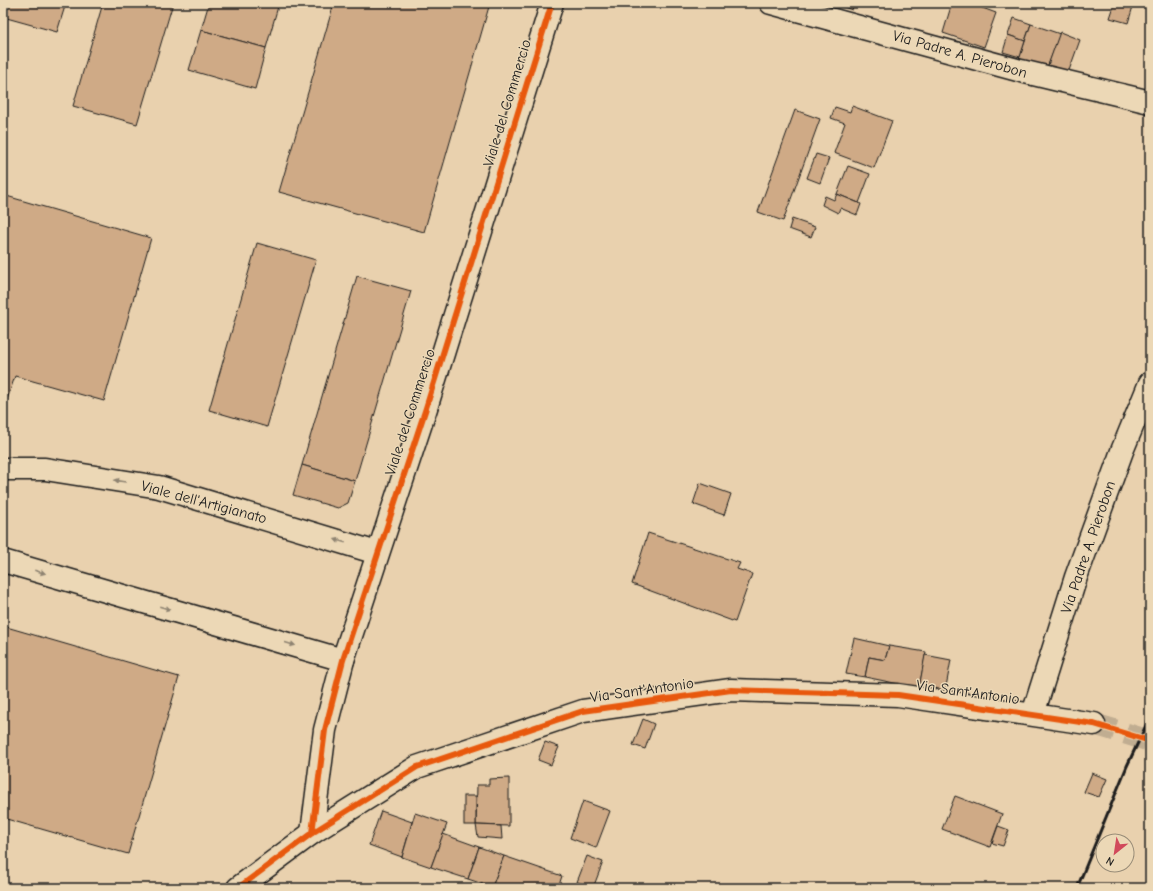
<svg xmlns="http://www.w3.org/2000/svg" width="1153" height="891" viewBox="0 0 1153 891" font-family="'Comic Neue',sans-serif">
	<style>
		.building { fill: #cfaa86; stroke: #1c1c1c }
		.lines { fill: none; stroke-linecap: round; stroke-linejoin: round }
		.minor-tunnel { stroke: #c0ad91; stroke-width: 22; stroke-dasharray: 22 11; stroke-linecap: butt }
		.minor-casing { stroke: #1c1c1c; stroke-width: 25 }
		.minor { stroke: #ecd8b6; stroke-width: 22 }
		.rail { stroke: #1c1c1c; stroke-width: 3 }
		.cycleway-casing { stroke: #ecd8b6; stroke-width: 8 }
		.cycleway { stroke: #e8590c; stroke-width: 6 }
		.oneway { fill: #8e8371 }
		.labels { text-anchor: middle; stroke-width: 3; stroke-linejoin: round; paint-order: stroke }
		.street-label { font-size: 15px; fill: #1c1c1c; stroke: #ecd8b6 }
	</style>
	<rect width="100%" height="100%" fill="#e9d1ae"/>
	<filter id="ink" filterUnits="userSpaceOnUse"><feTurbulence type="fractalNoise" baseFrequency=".025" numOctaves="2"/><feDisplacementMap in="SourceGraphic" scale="8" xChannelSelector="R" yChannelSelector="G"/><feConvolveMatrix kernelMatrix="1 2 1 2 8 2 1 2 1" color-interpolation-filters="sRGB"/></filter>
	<g filter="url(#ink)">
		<g class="building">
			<polygon points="3,3 66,3 57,32 3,17"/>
			<polygon points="103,3 173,3 137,124 73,106"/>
			<polygon points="209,3 279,3 266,48 201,30"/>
			<polygon points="334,3 490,3 424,232 279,192"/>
			<polygon points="833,3 854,3 852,10"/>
			<polygon points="952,3 969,3 996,13 984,47 943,33"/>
			<polygon points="1115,3 1134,3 1128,23 1110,18"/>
			<polygon points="1014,18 1031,24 1025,41 1008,35"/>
			<polygon points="1031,24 1060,34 1047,68 1019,59"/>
			<polygon points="201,30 266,48 255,89 189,70"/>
			<polygon points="1060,32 1080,40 1067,76 1047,68"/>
			<polygon points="1008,35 1025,41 1020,57 1003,52"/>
			<polygon points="852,106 892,121 874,168 834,153 845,123 831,118 835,107 850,112"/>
			<polygon points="795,110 820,119 783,221 758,212"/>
			<polygon points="816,154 829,158 820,183 807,178"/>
			<polygon points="848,166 870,174 859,203 837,194"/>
			<polygon points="837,194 861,204 857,215 840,208 838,213 822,205 825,196 834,200"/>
			<polygon points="3,195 151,238 104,401 15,376 3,412"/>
			<polygon points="792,219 815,227 811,237 789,229"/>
			<polygon points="257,243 316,260 267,427 209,410"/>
			<polygon points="357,276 411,291 355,481 302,465"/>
			<polygon points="302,465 355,481 348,503 338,508 293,495"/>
			<polygon points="700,483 731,494 724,515 693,504"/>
			<polygon points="648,533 740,563 737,569 752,574 735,622 632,584"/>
			<polygon points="3,626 179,677 128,854 3,818"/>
			<polygon points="854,638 889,646 885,660 869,657 865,677 846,674"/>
			<polygon points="889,646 926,652 919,688 865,677 869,657 885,660"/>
			<polygon points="925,655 951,660 945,692 919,688"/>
			<polygon points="958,688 967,690 966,697 957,695"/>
			<polygon points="643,719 654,724 645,749 633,745"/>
			<polygon points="545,742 559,747 551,765 538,760"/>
			<polygon points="1092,773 1107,779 1099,797 1084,792"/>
			<polygon points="509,778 509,826 476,825 477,785 489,785 489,779"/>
			<rect x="464" y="796" width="12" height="29"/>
			<polygon points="955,796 1002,814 990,847 942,829"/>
			<polygon points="583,801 610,811 596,848 570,838"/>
			<polygon points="381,811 412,822 402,857 369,845"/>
			<polygon points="415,813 447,824 431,867 402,857"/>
			<polygon points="476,825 501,826 502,839 478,837"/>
			<polygon points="998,826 1009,830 1003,846 992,843"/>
			<polygon points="443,834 479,847 468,879 431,867"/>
			<polygon points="479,847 504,856 492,887 468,879"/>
			<polygon points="504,856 562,876 558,888 492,887"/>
			<polygon points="587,856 603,862 593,888 577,882"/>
		</g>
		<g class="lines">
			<polyline class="minor-tunnel" points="1094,724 1150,741"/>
			<g class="minor-casing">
				<g id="minor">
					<polyline points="771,3 1021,71 1150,102"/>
					<polyline points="3,469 45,469 159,487 377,553"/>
					<polyline points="3,561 343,660"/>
					<polyline points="1033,714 1076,577 1122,451 1150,383"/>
					<polyline points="312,833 325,730 343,660 426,408 552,3"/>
					<polyline points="238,888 312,833 417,767 583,711 731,690 898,695 1094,724"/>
				</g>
			</g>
			<use href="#minor" class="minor"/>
			<polyline class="rail" points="1077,888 1127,766 1150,717"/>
			<g class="cycleway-casing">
				<g id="cycleway">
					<polyline points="312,833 325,730 343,660 426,408 552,3"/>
					<polyline points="238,888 312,833 417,767 583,711 731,690 898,695 1094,724 1150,741"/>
				</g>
			</g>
			<use href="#cycleway" class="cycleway"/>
		</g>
		<defs><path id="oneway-solid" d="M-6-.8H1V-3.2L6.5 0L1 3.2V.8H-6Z"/></defs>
		<g class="oneway">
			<use href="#oneway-solid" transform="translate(120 481) rotate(-171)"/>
			<use href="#oneway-solid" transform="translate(340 541) rotate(-163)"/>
			<use href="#oneway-solid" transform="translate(40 572) rotate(16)"/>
			<use href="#oneway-solid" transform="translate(165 608) rotate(16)"/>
			<use href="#oneway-solid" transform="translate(290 644) rotate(16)"/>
		</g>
	</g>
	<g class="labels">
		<g class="street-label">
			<text transform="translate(960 54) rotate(16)" y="5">Via Padre A. Pierobon</text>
			<text transform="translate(507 103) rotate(-73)" y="5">Viale del Commercio</text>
			<text transform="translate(410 412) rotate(-72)" y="5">Viale del Commercio</text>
			<text transform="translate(204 502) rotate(15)" y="5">Viale dell'Artigianato</text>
			<text transform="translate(1088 547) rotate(-71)" y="5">Via Padre A. Pierobon</text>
			<text transform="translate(642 690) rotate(-8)" y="5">Via Sant'Antonio</text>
			<text transform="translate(968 692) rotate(8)" y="5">Via Sant'Antonio</text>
		</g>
	</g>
	<rect width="1153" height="891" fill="none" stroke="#ecd8b6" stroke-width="16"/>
	<rect x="8" y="8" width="1137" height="875" fill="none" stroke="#1c1c1c" stroke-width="1.5" filter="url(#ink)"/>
	<g transform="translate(1115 853) rotate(210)"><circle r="19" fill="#ecd8b6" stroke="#998d78"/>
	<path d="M0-3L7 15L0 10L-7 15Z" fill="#d1495b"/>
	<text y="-6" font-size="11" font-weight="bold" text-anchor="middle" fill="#1c1c1c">N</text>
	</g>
</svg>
